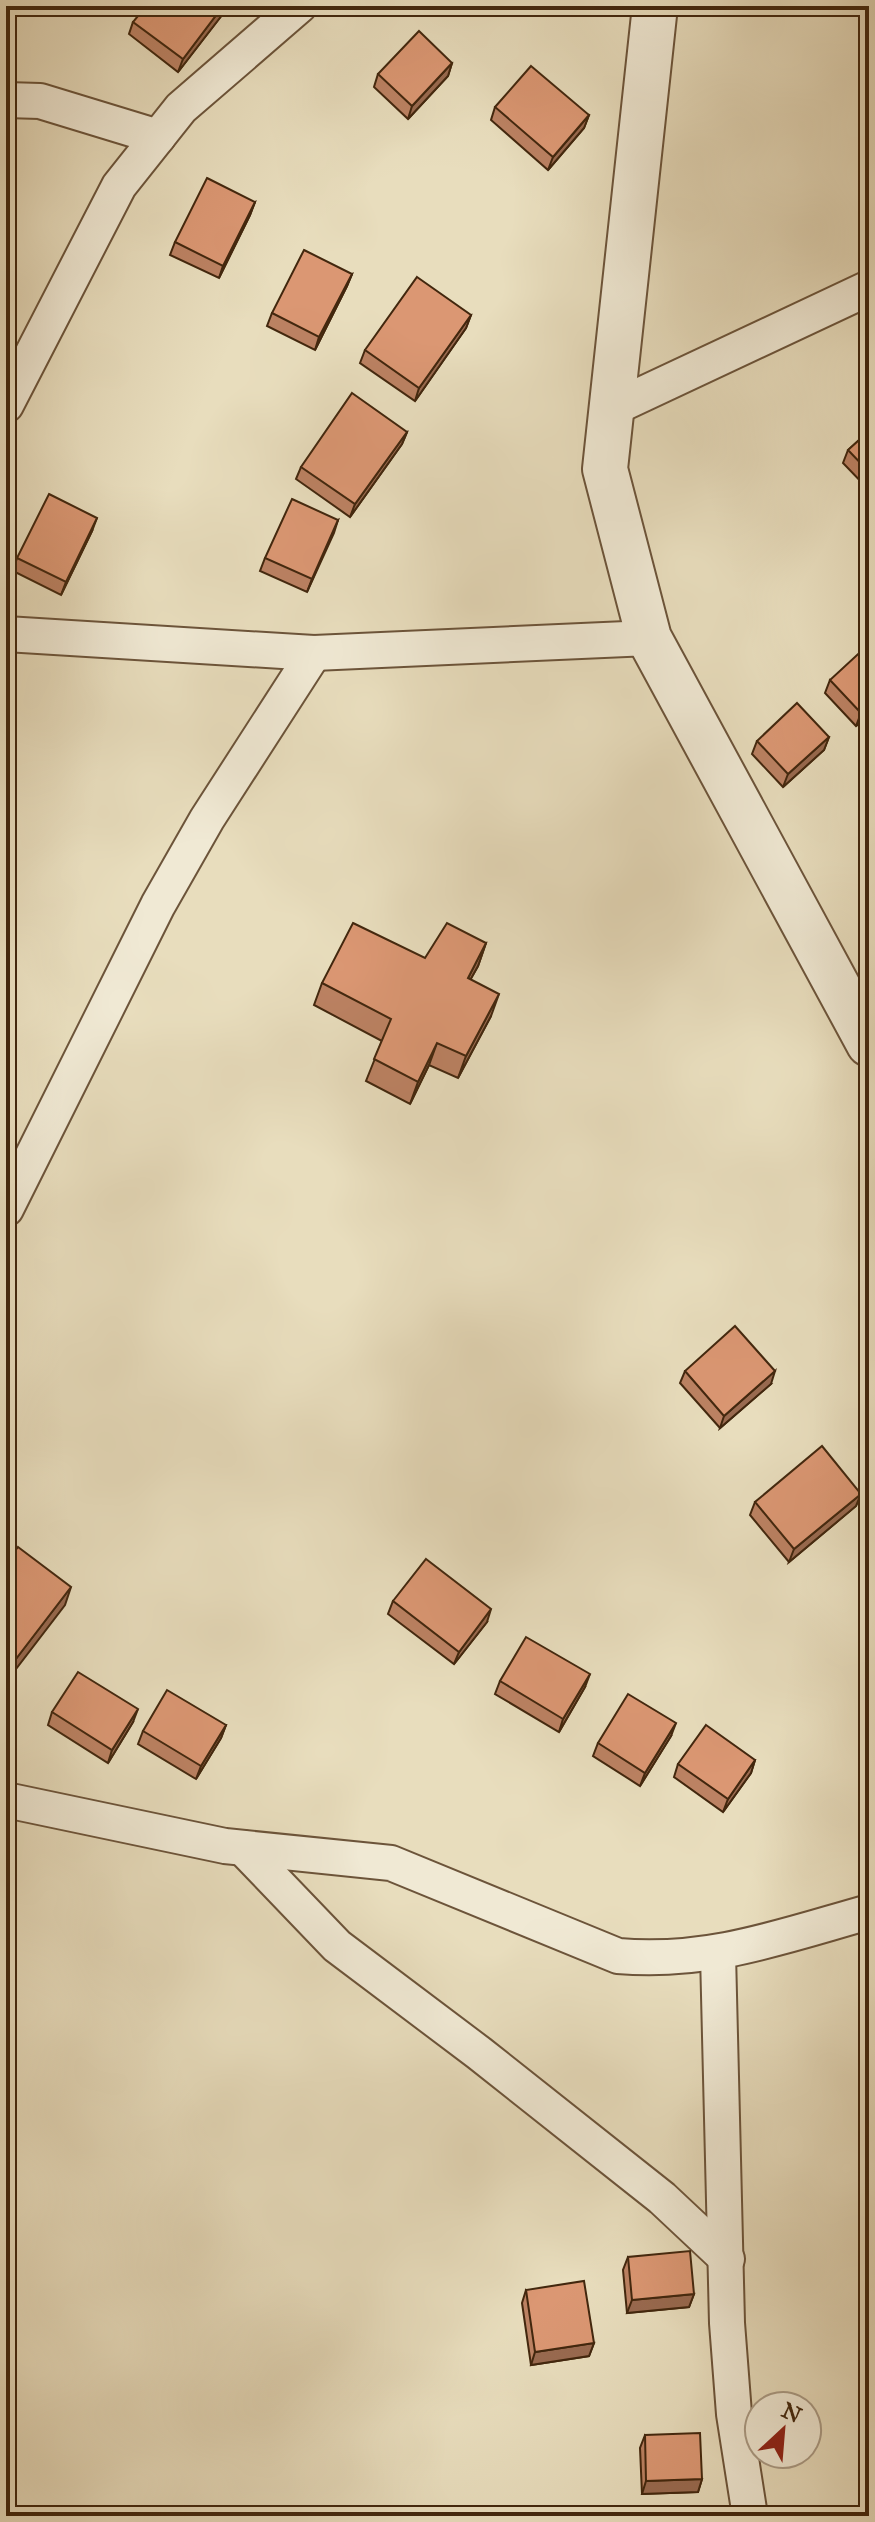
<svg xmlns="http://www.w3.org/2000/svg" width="875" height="2522" viewBox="0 0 875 2522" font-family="'IM FELL Great Primer',serif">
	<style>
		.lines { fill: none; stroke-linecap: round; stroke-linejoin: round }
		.minor-casing { stroke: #6c543a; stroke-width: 38 }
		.tertiary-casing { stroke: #6c543a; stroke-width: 48 }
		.minor { stroke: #f0e9d4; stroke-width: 34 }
		.tertiary { stroke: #f0e9d4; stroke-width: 44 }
		.wall { fill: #bc8263; stroke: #42270e; stroke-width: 2 }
		.shaded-wall { fill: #996a50; stroke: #42270e; stroke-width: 2 }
		.building { fill: #db9773; stroke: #42270e; stroke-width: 2 }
	</style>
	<rect width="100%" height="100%" fill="#e8ddbd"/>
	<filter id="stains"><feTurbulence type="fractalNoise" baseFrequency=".0025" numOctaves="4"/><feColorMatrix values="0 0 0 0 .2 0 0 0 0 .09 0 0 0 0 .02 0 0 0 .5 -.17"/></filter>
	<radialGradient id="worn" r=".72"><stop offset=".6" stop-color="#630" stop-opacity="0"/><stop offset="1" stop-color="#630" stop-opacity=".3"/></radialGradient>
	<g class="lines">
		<g class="minor-casing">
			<g id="minor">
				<polyline points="6,100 40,101 158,137"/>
				<polyline points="6,405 119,186 181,108 299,6"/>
				<polyline points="611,409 869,288"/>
				<polyline points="6,634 314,653 649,638"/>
				<polyline points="6,1209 158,905 207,819 314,653"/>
				<path d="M6,1800L225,1846L391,1863L618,1956C709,1964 783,1936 869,1912"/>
				<polyline points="243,1848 337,1946 479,2053 662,2198 727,2259"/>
				<polyline points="718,1954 727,2323 734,2414 750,2516"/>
			</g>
		</g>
		<g class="tertiary-casing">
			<polyline id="tertiary" points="655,6 605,469 649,638 869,1044"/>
		</g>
		<use href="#minor" class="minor"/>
		<use href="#tertiary" class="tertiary"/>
	</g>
	<g class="wall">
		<polygon points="229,6 178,72 129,34 133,22"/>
		<polygon points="452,63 448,76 408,119 374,87 378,74"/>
		<polygon points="495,107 589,115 584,128 548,170 491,120"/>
		<polygon points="255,202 250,215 219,278 170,255 175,242"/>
		<polygon points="352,274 347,286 315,350 267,326 272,313"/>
		<polygon points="471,315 466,328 415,401 360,363 365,350"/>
		<polygon points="869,431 869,490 843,463 848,450"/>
		<polygon points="407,432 402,444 350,517 296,479 301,467"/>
		<polygon points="338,520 307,592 260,571 265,558"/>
		<polygon points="92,531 61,595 13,571 17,558"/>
		<polygon points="830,680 869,715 856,726 825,693"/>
		<polygon points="829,737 824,750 783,787 752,754 757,741"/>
		<polygon points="486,943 478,966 470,980 491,1016 458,1078 429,1065 410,1104 366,1081 382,1041 314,1005 322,983"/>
		<polygon points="685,1371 771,1384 720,1428 680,1383"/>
		<polygon points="861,1494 856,1506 789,1562 750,1515 755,1502"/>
		<polygon points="393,1601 487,1622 454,1664 388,1614"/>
		<polygon points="500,1681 585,1687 559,1732 495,1694"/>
		<polygon points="52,1712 133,1722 108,1763 48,1725"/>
		<polygon points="226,1725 221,1738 196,1779 138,1744 143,1731"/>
		<polygon points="671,1736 640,1786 593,1756 598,1743"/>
		<polygon points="755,1760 751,1773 723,1812 674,1777 678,1764"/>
		<polygon points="628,2257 694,2294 689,2307 627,2313 623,2270"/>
		<polygon points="526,2290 594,2343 589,2356 531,2365 522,2303"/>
		<polygon points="645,2435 702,2479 698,2492 642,2494 640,2448"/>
	</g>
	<g class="shaded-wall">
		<polygon points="223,6 229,6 178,72 183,59"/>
		<polygon points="452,63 448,76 408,119 412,106"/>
		<polygon points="589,115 584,128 548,170 553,157"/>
		<polygon points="255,202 250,215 219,278 223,266"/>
		<polygon points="352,274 347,286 315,350 319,337"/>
		<polygon points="471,315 466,328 415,401 419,388"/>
		<polygon points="407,432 402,444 350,517 355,504"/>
		<polygon points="97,518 92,531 61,595 66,582"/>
		<polygon points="338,520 334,533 307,592 312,579"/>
		<polygon points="869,706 869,715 856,726 861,713"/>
		<polygon points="829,737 824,750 783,787 788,774"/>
		<polygon points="486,943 478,966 459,1000 468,978"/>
		<polygon points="499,994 491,1016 458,1078 466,1056"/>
		<polygon points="437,1043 429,1065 410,1104 418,1082"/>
		<polygon points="775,1371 771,1384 720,1428 724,1416"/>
		<polygon points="861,1494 856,1506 789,1562 794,1549"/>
		<polygon points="71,1587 65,1605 6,1682 6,1678 9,1668"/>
		<polygon points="491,1609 487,1622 454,1664 459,1652"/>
		<polygon points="590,1674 585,1687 559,1732 563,1719"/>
		<polygon points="138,1709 133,1722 108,1763 112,1750"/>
		<polygon points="676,1723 671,1736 640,1786 645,1773"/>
		<polygon points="226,1725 221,1738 196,1779 201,1766"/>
		<polygon points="755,1760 751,1773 723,1812 728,1799"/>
		<polygon points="694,2294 689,2307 627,2313 632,2300"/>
		<polygon points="594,2343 589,2356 531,2365 535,2352"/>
		<polygon points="702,2479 698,2492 642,2494 646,2481"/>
	</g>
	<g class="building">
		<polygon points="146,6 223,6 183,59 133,22"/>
		<polygon points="419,31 452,63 412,106 378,74"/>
		<polygon points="531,66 589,115 553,157 495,107"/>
		<polygon points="207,178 255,202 223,266 175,242"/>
		<polygon points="304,250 352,274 319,337 272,313"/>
		<polygon points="417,277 471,315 419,388 365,350"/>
		<polygon points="352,393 407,432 355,504 301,467"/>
		<polygon points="869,431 869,472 848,450"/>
		<polygon points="49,494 97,518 66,582 17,558"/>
		<polygon points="292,499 338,520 312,579 265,558"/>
		<polygon points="869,644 869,706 861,713 830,680"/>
		<polygon points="797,703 829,737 788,774 757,741"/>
		<polygon points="353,923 425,958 447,923 486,943 468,978 499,994 466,1056 437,1043 418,1082 374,1059 391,1019 322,983"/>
		<polygon points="735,1326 775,1371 724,1416 685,1371"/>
		<polygon points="822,1446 861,1494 794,1549 755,1502"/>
		<polygon points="18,1547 71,1587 9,1668 6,1666 6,1563"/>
		<polygon points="426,1559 491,1609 459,1652 393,1601"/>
		<polygon points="526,1637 590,1674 563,1719 500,1681"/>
		<polygon points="78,1672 138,1709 112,1750 52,1712"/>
		<polygon points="167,1690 226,1725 201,1766 143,1731"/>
		<polygon points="628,1694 676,1723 645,1773 598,1743"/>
		<polygon points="706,1725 755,1760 728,1799 678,1764"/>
		<polygon points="690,2251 694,2294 632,2300 628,2257"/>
		<polygon points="584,2281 594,2343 535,2352 526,2290"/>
		<polygon points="700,2433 702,2479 646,2481 645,2435"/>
	</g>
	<rect width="875" height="2522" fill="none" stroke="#e8ddbd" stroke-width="32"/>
	<rect x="8" y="8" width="859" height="2506" fill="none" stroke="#42270e" stroke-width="4"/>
	<rect x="16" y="16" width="843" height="2490" fill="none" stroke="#42270e" stroke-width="2"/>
	<g transform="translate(783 2430) rotate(26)"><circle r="38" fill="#f0e9d4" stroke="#aa9b85" stroke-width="2"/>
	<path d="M0-6L14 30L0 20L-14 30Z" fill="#8f2418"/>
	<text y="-12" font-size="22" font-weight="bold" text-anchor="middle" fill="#42270e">N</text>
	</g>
	<rect width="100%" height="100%" filter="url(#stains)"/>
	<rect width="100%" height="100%" fill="url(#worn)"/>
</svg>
